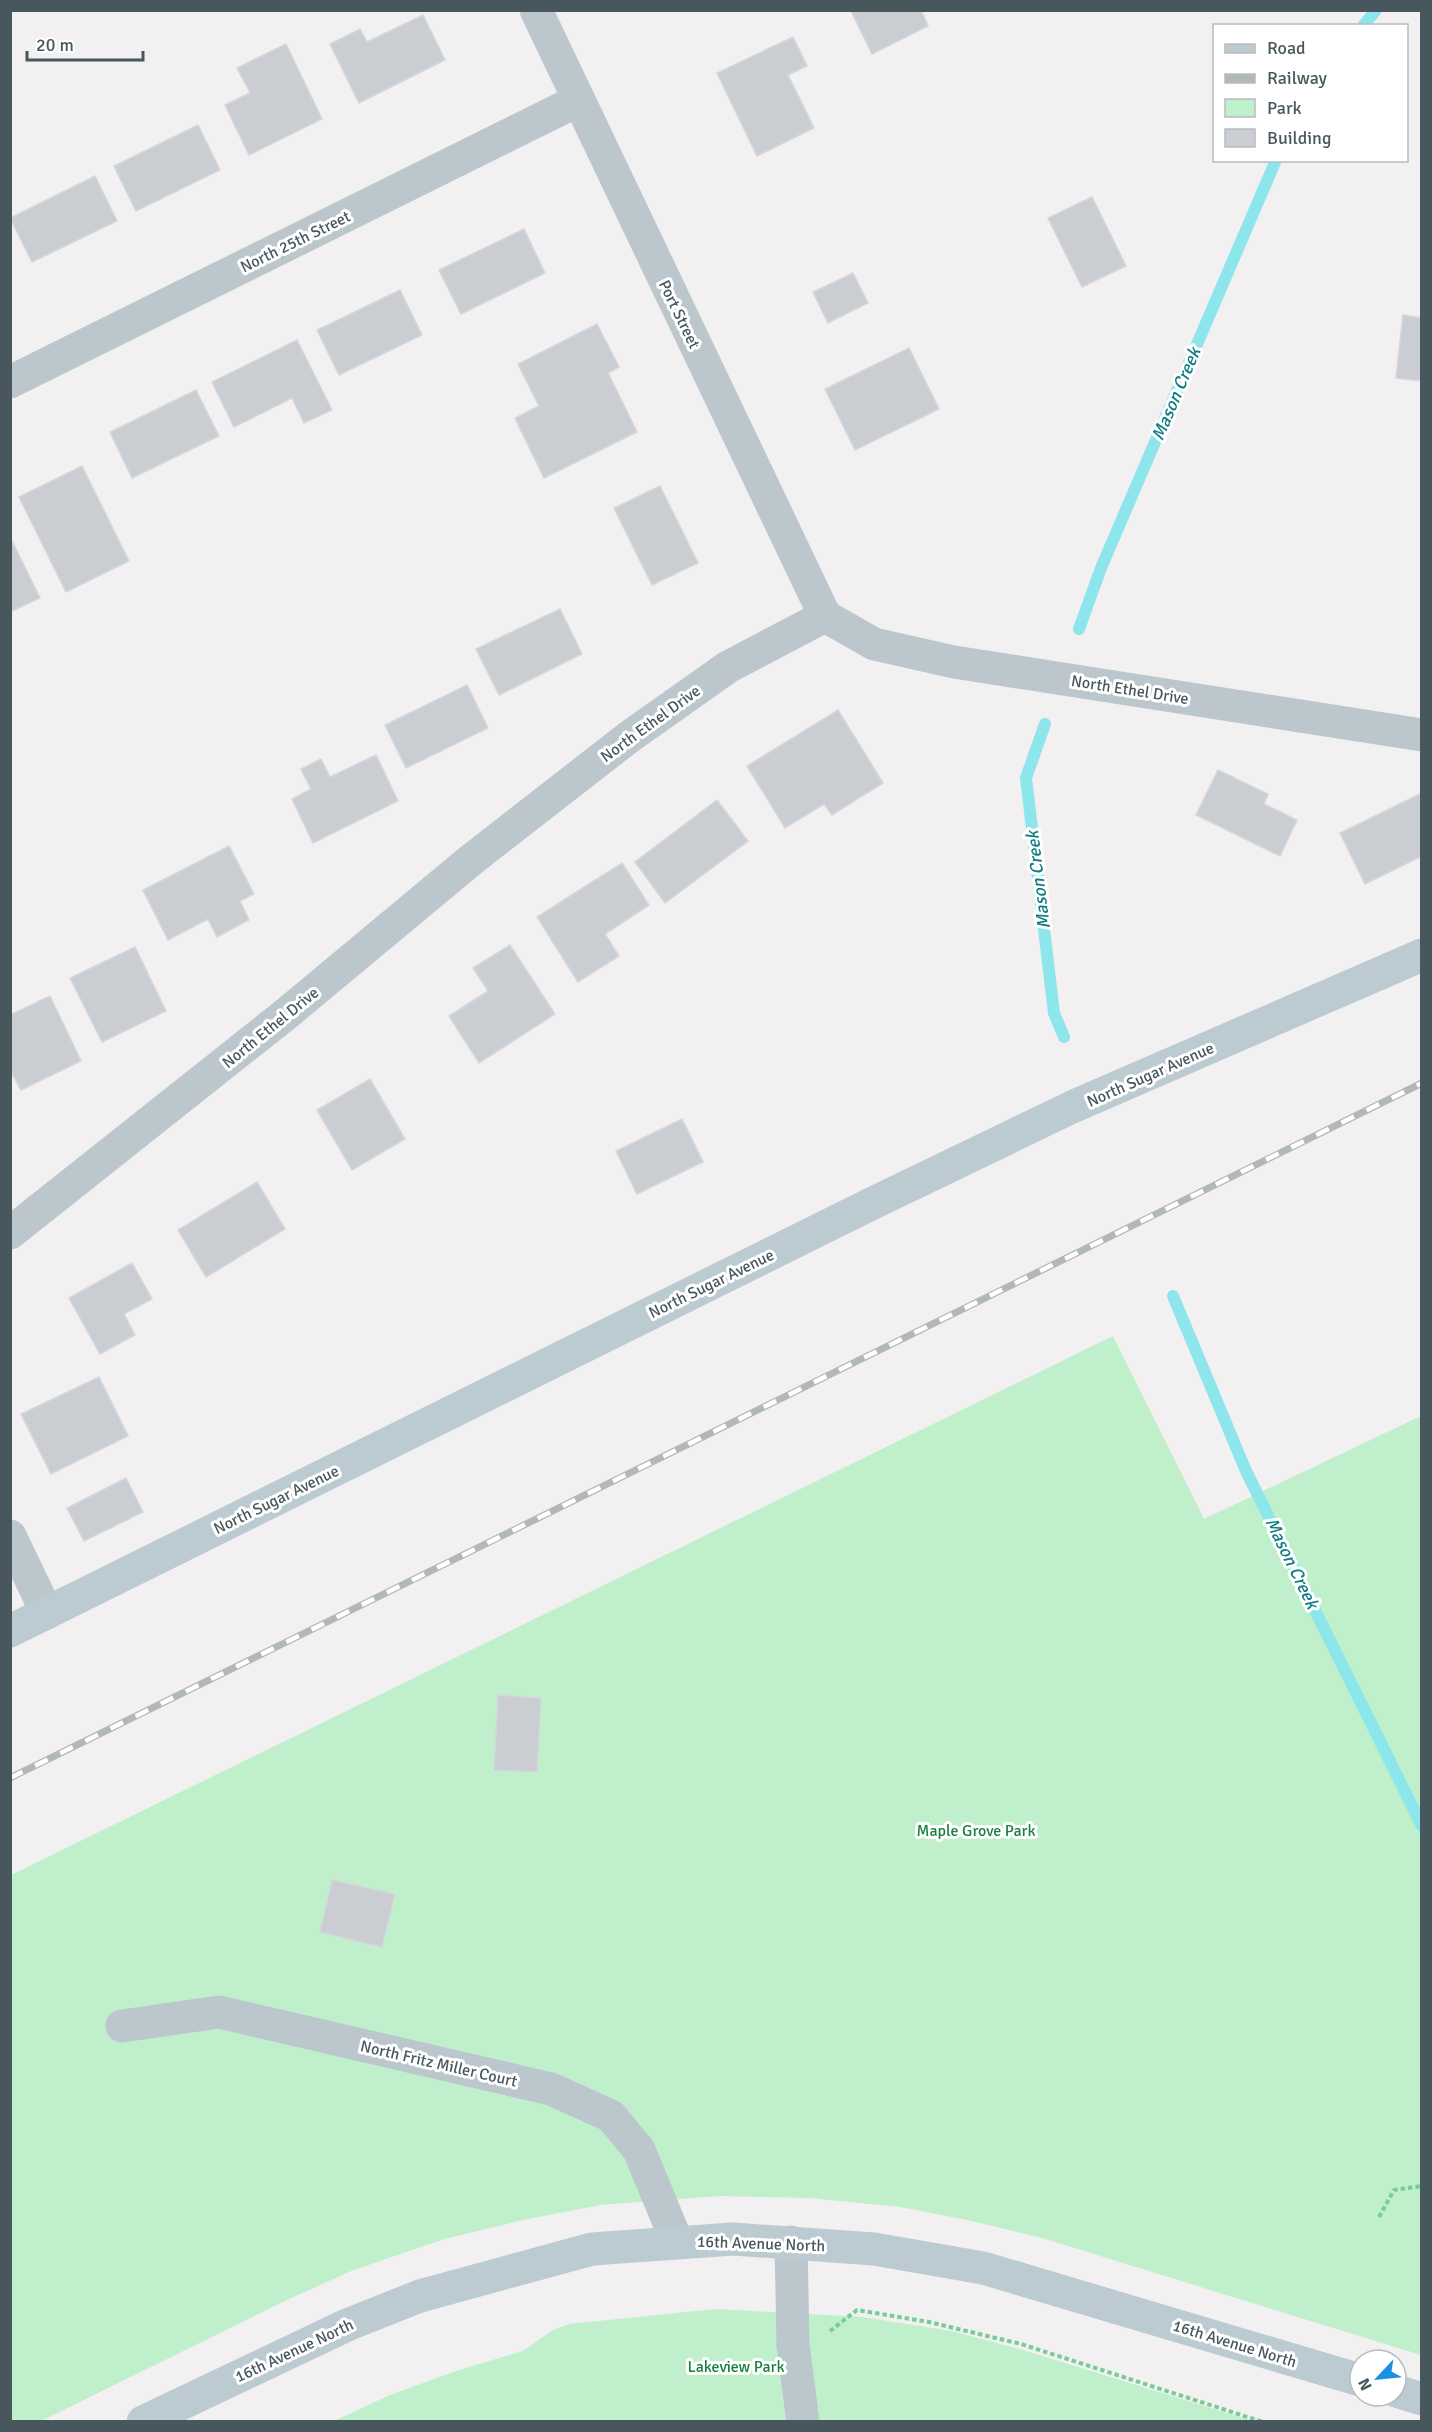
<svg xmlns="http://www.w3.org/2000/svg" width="1432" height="2432" viewBox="0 0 1432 2432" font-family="Signika,sans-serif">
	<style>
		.green { fill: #bfefcb }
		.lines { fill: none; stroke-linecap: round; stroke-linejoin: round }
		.stream { stroke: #8de6ec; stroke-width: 12 }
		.building { fill: #caced3; stroke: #d4d7db; stroke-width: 1.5 }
		.path { stroke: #77cd96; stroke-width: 4; stroke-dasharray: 4.5 3; stroke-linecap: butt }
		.street { stroke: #bcc7cd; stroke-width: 33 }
		.secondary { stroke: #bccad2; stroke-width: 33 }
		.rail-casing { stroke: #b2b7ba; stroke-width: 7 }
		.rail { stroke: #fff; stroke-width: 4.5; stroke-dasharray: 14; stroke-linecap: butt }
		.labels { text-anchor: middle; stroke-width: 6; stroke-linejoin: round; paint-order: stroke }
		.street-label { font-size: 16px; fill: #48575e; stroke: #fff }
		.park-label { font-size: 16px; fill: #18803c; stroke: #fff }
		.water-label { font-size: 18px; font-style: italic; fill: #0e7e84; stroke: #fff }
	</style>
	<rect width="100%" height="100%" fill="#f2f0f0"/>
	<g class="green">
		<polygon points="1113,1336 1204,1519 1421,1416 1421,2355 1042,2238 968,2220 900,2207 809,2198 720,2196 600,2205 523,2220 444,2239 351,2271 287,2300 41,2421 11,2422 11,1875"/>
		<polygon points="715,2309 862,2317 952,2331 1023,2350 1253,2421 332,2422 390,2395 459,2370 523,2351 553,2330 569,2324"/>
	</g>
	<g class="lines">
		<g class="stream">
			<polyline points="1363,26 1376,10"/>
			<polyline points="1079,629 1101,568 1276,160"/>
			<polyline points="1045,724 1026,778 1054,1013 1064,1037"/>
			<polyline points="1173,1296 1246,1471 1422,1826"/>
		</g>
	</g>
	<g class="building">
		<polygon points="921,10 928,26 872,54 851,11"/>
		<polygon points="423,15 445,60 359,103 330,44 360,29 367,42"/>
		<polygon points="793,37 807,66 788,75 814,128 757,156 717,73"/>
		<polygon points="286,44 322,119 249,155 225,105 250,93 237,68"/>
		<polygon points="198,125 220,170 136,211 114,166"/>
		<polygon points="95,176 117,221 32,262 10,218"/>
		<polygon points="1092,197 1126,266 1082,287 1048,218"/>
		<polygon points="524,229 545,273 461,314 439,270"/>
		<polygon points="853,273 868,303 828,323 813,292"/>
		<polygon points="400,290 422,335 339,375 317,330"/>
		<polygon points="1403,315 1422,318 1422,381 1396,378"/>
		<polygon points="597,324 619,367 608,373 637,432 544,478 515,418 539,406 518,364"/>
		<polygon points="297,340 332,410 304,423 292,398 234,427 212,382"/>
		<polygon points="909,348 939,409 855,450 825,389"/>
		<polygon points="196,390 219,436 132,478 110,432"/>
		<polygon points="82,466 129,561 66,592 19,497"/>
		<polygon points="660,486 698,563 652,585 614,508"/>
		<polygon points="10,537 40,598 10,612"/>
		<polygon points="560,609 582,654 499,695 476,649"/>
		<polygon points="467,685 488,728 406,768 385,725"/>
		<polygon points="838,710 883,783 832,815 824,804 785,828 747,766"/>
		<polygon points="376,755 398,801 313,843 292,799 311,789 301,769 321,759 330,777"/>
		<polygon points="1218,770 1268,794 1264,804 1297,820 1280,856 1196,815"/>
		<polygon points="1422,793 1422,856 1365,884 1340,833"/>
		<polygon points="717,800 748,841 665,903 635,862"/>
		<polygon points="229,846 254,894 240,901 249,920 217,937 208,919 168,940 143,890"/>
		<polygon points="622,863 649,905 605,934 619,956 578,982 537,917"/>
		<polygon points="510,945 555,1014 479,1063 449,1016 488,991 473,968"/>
		<polygon points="135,947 166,1011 102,1042 70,978"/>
		<polygon points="50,996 81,1061 21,1090 10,1070 10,1015"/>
		<polygon points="370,1079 405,1139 352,1170 317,1110"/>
		<polygon points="682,1119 703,1162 637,1194 616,1151"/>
		<polygon points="257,1182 285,1229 206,1277 178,1230"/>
		<polygon points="132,1263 152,1299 124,1314 135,1335 100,1354 69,1298"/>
		<polygon points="99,1377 128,1436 51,1474 21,1414"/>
		<polygon points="126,1478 143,1512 84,1541 67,1508"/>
		<polygon points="498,1695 541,1698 537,1772 494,1770"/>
		<polygon points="332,1880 395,1894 382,1947 320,1932"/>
	</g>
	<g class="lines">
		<g class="path">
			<polyline points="1379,2217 1394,2190 1422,2186"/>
			<polyline points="830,2331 857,2310 929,2322 1021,2344 1263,2422"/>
		</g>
		<g class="street">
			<polyline points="536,10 825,616"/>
			<polyline points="10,382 579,100"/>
			<polyline points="10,1233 286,1014 471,860 629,737 728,667 825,616 874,644 954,662 1422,735"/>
			<polyline points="10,1536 47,1613"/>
			<polyline points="122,2026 219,2012 551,2089 611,2116 639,2150 677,2242"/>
			<polyline points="791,2242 793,2345 803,2422"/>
		</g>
		<g class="secondary">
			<polyline points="10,1631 871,1204 1072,1107 1422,955"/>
			<polyline points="1396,2391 1422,2399"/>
			<polyline points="143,2422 347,2325 420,2296 592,2249 733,2239 874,2249 983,2268 1360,2380"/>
		</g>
		<g class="rail-casing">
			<polyline id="rail" points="10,1778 1422,1083"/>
		</g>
		<use href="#rail" class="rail"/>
	</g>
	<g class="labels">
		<g class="street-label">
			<text transform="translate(295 241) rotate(-26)" y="6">North 25th Street</text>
			<text transform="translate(680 314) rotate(64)" y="6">Port Street</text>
			<text transform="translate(1130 689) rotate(9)" y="6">North Ethel Drive</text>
			<text transform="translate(650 723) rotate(-36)" y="6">North Ethel Drive</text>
			<text transform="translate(270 1027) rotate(-39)" y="6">North Ethel Drive</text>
			<text transform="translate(1150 1074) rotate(-24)" y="6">North Sugar Avenue</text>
			<text transform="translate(711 1283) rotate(-26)" y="6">North Sugar Avenue</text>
			<text transform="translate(276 1499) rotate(-26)" y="6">North Sugar Avenue</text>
			<text transform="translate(439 2063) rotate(13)" y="6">North Fritz Miller Court</text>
			<text transform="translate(761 2243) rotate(2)" y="6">16th Avenue North</text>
			<text transform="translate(1235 2343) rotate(17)" y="6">16th Avenue North</text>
			<text transform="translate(294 2350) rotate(-25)" y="6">16th Avenue North</text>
		</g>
		<g class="park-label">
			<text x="976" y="1836">Maple Grove Park</text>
			<text x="736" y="2372">Lakeview Park</text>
		</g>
		<g class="water-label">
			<text transform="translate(1176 394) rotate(-67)" y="6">Mason Creek</text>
			<text transform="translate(1038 880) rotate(-97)" y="6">Mason Creek</text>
			<text transform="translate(1292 1563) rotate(64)" y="6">Mason Creek</text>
		</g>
	</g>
	<rect width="1432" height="2432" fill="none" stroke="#48575e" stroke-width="24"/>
	<rect x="1213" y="24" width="195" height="138" fill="#ffffff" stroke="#b6bcbf" stroke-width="1.5"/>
	<rect x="1225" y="44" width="30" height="9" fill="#bccad2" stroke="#b6bcbf" stroke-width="1.5"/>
	<text x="1267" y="54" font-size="18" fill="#48575e">Road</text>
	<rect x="1225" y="74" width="30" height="9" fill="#b2b7ba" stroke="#b6bcbf" stroke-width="1.5"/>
	<text x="1267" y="84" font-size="18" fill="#48575e">Railway</text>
	<rect x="1225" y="99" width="30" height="18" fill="#bfefcb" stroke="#b6bcbf" stroke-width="1.5"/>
	<text x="1267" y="114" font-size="18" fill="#48575e">Park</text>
	<rect x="1225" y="129" width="30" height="18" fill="#caced3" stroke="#b6bcbf" stroke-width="1.5"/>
	<text x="1267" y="144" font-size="18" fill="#48575e">Building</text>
	<g transform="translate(1378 2378) rotate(244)"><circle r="28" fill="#ffffff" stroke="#b6bcbf" stroke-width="1.5"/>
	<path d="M0-4.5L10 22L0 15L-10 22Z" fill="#1a90e2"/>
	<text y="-9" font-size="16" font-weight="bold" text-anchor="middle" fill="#48575e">N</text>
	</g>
	<path d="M27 51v9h116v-9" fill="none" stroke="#48575e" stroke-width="3"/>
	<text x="36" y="51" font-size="18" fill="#48575e" stroke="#ffffff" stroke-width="4.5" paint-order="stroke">20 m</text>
</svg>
